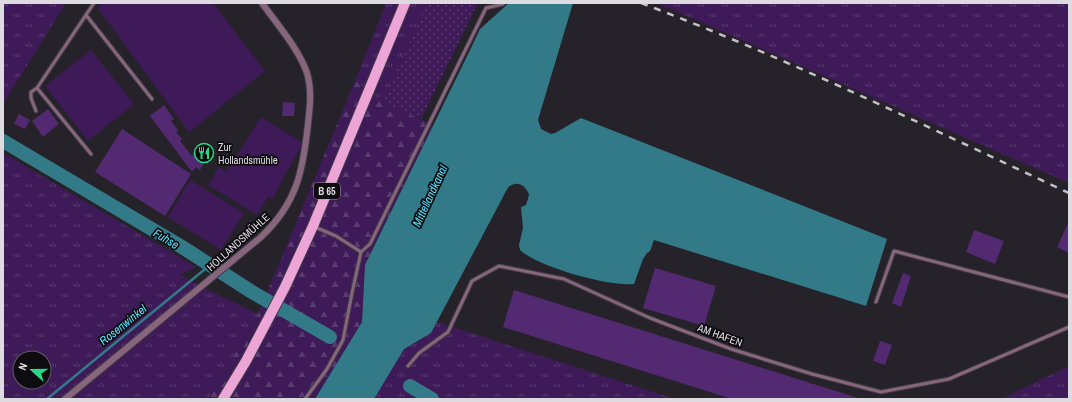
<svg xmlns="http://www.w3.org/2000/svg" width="1072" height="402" viewBox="0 0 1072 402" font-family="'Archivo Narrow',sans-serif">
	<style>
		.grass { fill: url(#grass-tufts); fill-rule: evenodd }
		.forest { fill: url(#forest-firs) }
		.garden { fill: url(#garden-dots) }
		.pitch { fill: #3e1a58 }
		.water { fill: #337a89 }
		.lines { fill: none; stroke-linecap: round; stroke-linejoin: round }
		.stream { stroke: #337a89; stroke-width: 2.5 }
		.river { stroke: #337a89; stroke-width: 14 }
		.building { fill: #532972 }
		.service-casing { stroke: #403c43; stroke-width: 5 }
		.minor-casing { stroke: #403c43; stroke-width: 8 }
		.primary-casing { stroke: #403c43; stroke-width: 12 }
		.service { stroke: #87657c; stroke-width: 3 }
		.minor { stroke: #87657c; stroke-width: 6 }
		.primary { stroke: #eca5d6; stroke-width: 10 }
		.rail { stroke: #c3c0c5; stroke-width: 2.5; stroke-dasharray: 7 7; stroke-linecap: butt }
		.labels { text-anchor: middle; stroke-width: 3.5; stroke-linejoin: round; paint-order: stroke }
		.shield { fill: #0e0c10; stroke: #a09da2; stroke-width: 1 }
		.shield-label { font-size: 10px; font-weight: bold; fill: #dedbe0 }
		.poi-label { font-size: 11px; fill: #dedbe0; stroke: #0e0c10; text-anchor: start }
		.street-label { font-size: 11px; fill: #dedbe0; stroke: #0e0c10 }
		.water-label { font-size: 12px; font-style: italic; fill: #58e1fc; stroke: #0e0c10 }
	</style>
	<defs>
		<pattern id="grass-tufts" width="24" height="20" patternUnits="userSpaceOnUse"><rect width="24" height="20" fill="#3e1a58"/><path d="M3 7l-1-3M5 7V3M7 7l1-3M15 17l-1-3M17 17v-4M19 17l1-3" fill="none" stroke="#593b70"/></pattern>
		<pattern id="forest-firs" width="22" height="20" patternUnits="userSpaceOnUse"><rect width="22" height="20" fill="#3e1a58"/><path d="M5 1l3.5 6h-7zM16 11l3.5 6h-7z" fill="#593b70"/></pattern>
		<pattern id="garden-dots" width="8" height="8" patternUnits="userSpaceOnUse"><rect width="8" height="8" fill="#3e1a58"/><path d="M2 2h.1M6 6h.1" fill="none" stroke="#593b70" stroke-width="1.8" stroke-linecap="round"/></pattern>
	</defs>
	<rect width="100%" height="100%" fill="#26222a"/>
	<g class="grass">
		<polygon points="3,3 66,3 3,104"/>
		<polygon points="386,3 427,3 383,102 355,81"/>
		<polygon points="657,3 1069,3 1069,183"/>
		<path d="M3,153L196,267L180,275L212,292L258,314L209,399H3ZM20,358H44V382H20Z"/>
		<polygon points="437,322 675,399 373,399 404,349 431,333"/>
		<polygon points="1069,366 1069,399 1003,399 1009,395"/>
	</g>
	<polygon class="forest" points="355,81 383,102 433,125 365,265 362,322 315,399 209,399 258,314"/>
	<polygon class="garden" points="427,3 478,3 421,119 383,102"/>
	<g class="pitch">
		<polygon points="102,3 213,3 265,71 189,132 97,7"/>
		<polygon points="91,50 134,104 88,141 45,86"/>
		<polygon points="261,117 303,143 272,199 268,197 257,215 208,185 219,167 232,175 227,171"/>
		<polygon points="190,180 244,213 221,250 168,217"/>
	</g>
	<path class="water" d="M509,3H573L538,120L541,129L551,134L555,133L581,118L887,239L866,306L654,240L650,251L647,253L643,259L634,284C610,287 538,267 520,250L519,245L523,228L521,207L526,205L529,195C527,188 520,181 512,185C508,186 506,191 504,195L431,333L404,349L374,399H315L362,322L365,265L472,46L480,29Z"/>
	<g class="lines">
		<polyline class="stream" points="47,399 210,265"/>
		<g class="river">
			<polyline points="3,141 182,247 252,292 330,337"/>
			<polyline points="410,386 432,399"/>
		</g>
	</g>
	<g class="building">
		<polygon points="283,102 295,103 294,116 282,116"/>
		<polygon points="164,105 174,119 171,121 178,130 176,132 182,139 180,141 192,156 199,145 211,152 200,170 196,167 192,172 150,116"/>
		<polygon points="48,109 59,124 43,137 32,121"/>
		<polygon points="19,114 30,120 25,129 14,124"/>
		<polygon points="122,129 191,174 165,216 95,172"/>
		<polygon points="1069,221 1069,253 1057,247"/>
		<polygon points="974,230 1004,241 995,264 966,252"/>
		<polygon points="655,268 716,286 704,326 643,308"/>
		<polygon points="903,273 911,276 901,307 892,303"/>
		<polygon points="514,290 858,398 858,399 732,399 503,327"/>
		<polygon points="880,341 892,345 885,365 873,361"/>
	</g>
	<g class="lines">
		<g class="service-casing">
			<g id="service">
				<polyline points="86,15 152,99"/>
				<polyline points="36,111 31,98 31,92 37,88"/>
				<polyline points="91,154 37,88 94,3"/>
				<polyline points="315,227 336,236 361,252"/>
				<polyline points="876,302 894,251 1069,297"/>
				<polyline points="408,366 419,353 448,332 472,281 499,266 564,279 650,318 731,349 812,374 881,392 949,379 1069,327"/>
				<polyline points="305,399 327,369 343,340 352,293 361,252 370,244 486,8 503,4"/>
			</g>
		</g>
		<g class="minor-casing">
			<path id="minor" d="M65,399L261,237C297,203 303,171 308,124C310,107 312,90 307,73C299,49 276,23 262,3"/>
		</g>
		<g class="primary-casing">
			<polyline id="primary" points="223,399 246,361 285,287 313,226 405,3"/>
		</g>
		<use href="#service" class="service"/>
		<use href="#minor" class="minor"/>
		<use href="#primary" class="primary"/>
		<path class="rail" d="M641,3C787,58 927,127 1069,193"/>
	</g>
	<defs>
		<g id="restaurant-ring" transform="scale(1)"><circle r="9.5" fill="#0e0c10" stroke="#27d885" stroke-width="1.5"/><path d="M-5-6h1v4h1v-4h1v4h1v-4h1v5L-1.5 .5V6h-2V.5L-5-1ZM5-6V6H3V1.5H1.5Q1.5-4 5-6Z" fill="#27d885"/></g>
	</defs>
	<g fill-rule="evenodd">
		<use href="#restaurant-ring" x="204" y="153"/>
	</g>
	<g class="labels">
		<rect class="shield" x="314" y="183" width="26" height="16" rx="3"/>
		<g class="shield-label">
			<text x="327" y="195">B 65</text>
		</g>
		<g class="poi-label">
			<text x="218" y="151">Zur<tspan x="218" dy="13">Hollandsmühle</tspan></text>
		</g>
		<g class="street-label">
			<text transform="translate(238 242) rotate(-42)" y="4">HOLLANDSMÜHLE</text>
			<text transform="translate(720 335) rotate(20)" y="4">AM HAFEN</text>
		</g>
		<g class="water-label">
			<text transform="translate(430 196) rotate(-65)" y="4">Mittellandkanal</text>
			<text transform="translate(166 239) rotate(31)" y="4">Fuhse</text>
			<text transform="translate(123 325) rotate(-39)" y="4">Rosenwinkel</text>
		</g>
	</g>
	<rect width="1072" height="402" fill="none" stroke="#dedbe0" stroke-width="8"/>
	<g transform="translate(32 370) rotate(291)"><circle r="19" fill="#0e0c10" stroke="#615f63"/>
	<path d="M0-3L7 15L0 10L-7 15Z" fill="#27d885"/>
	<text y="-6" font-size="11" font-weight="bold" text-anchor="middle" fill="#dedbe0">N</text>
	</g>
</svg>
